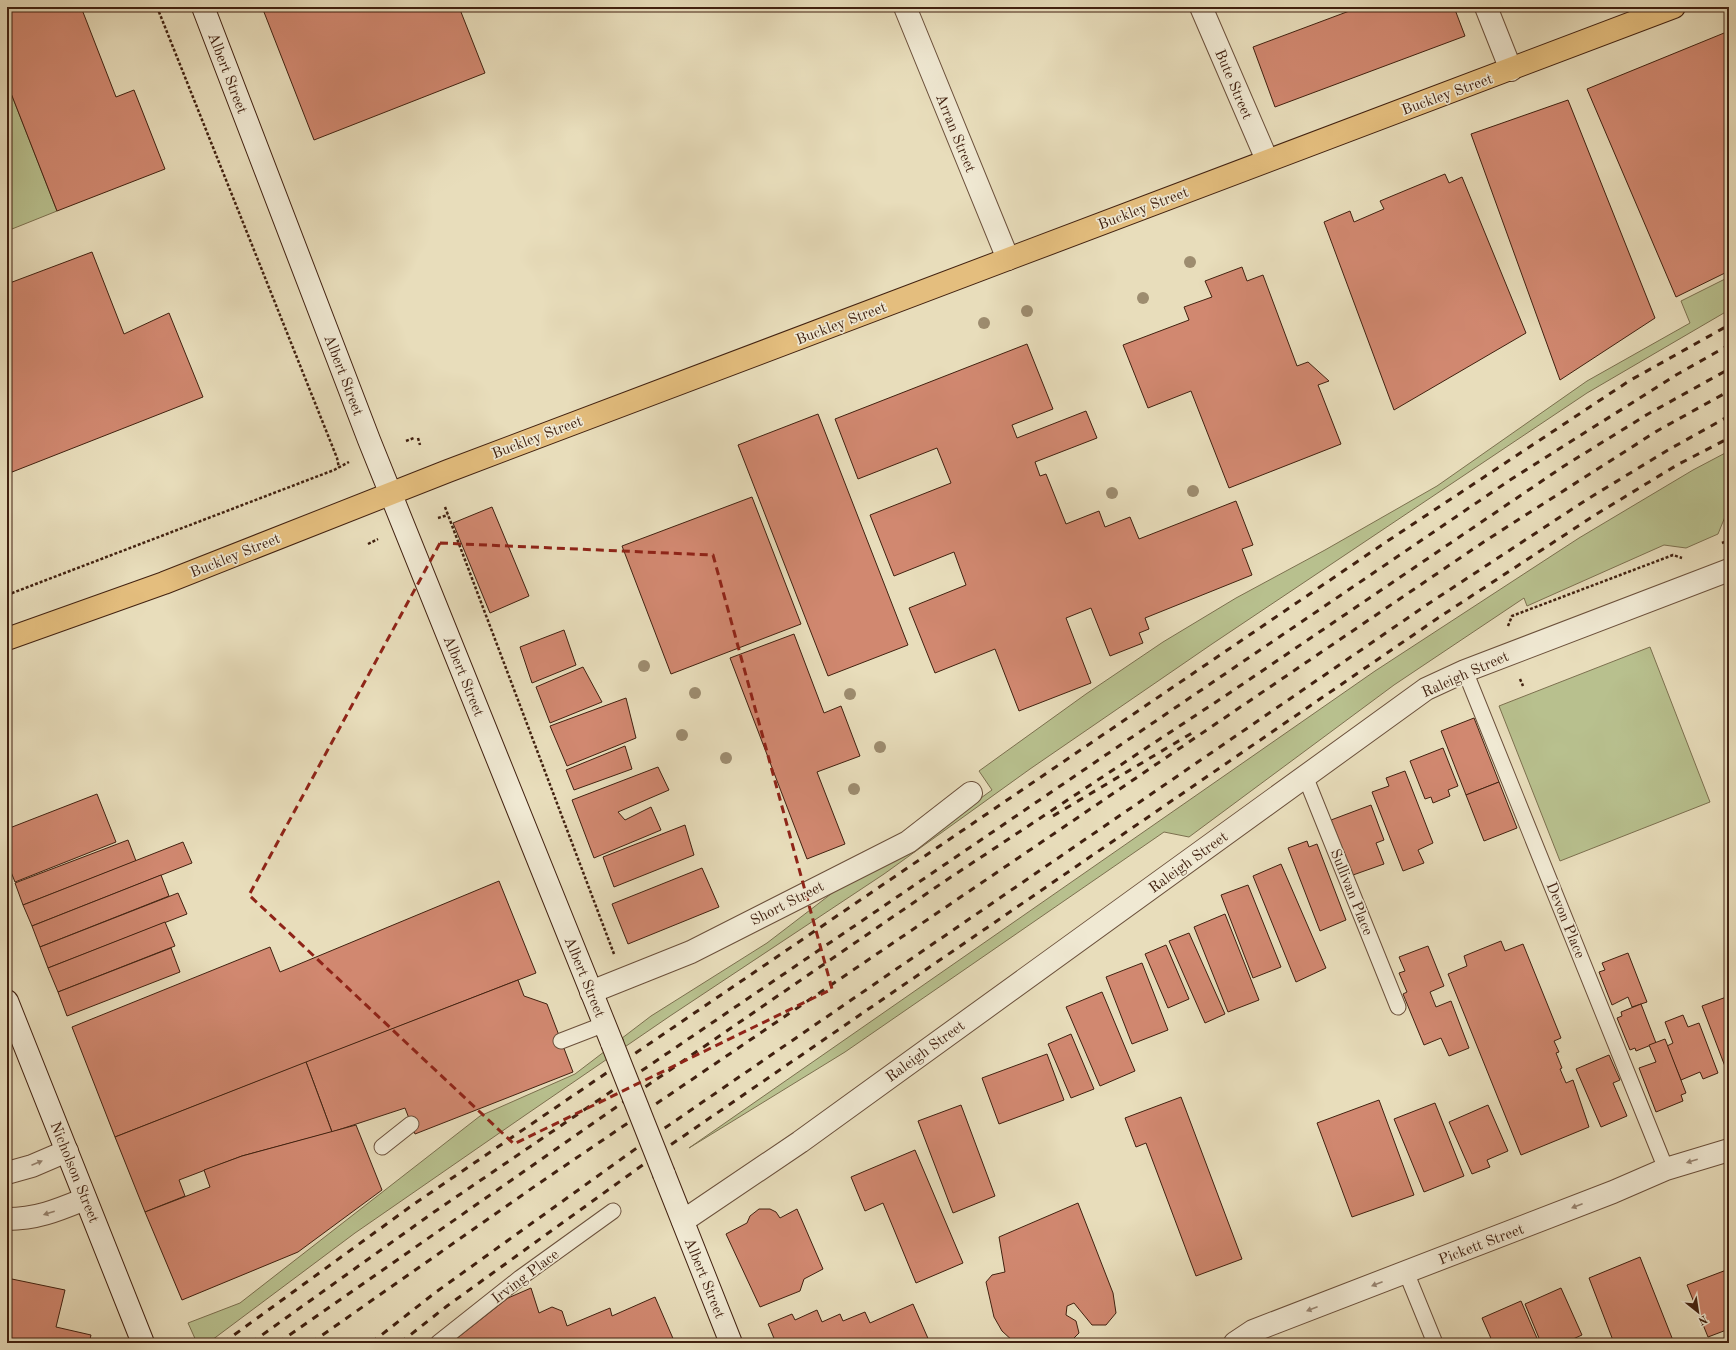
<svg xmlns="http://www.w3.org/2000/svg" width="1736" height="1350" viewBox="0 0 1736 1350" font-family="'Old Standard TT',serif">
	<style>
		.green { fill: #b8c08e; stroke: #7c704f }
		.building { fill: #d18870; stroke: #412110 }
		.lines { fill: none; stroke-linecap: round; stroke-linejoin: round }
		.lane-casing { stroke: #6b503b; stroke-width: 17 }
		.street-casing { stroke: #6b503b; stroke-width: 24 }
		.secondary-casing { stroke: #412110; stroke-width: 24 }
		.primary-casing { stroke: #412110; stroke-width: 24 }
		.path { stroke: #412110; stroke-width: 2.5; stroke-dasharray: 3 2; stroke-linecap: butt }
		.lane { stroke: #f0e9d3; stroke-width: 15 }
		.street { stroke: #f0e9d3; stroke-width: 22 }
		.secondary { stroke: #f0e9d3; stroke-width: 22 }
		.primary { stroke: #e4be7e; stroke-width: 22 }
		.rail { stroke: #412110; stroke-width: 3; stroke-dasharray: 7 7; stroke-linecap: butt }
		.secondary-bridge-casing { stroke: #412110; stroke-width: 24; stroke-linecap: butt }
		.secondary-bridge { stroke: #f0e9d3; stroke-width: 22 }
		.tree { fill: #9d8c6f }
		.oneway { fill: #988572 }
		.marked { fill: none; stroke: #8f2418; stroke-width: 3; stroke-dasharray: 8 5; stroke-linejoin: round }
		.labels { text-anchor: middle; stroke-width: 3.5; stroke-linejoin: round; paint-order: stroke }
		.street-label { font-size: 15px; fill: #412110; stroke: #f0e9d3 }
	</style>
	<rect width="100%" height="100%" fill="#e8ddbb"/>
	<filter id="stains"><feTurbulence type="fractalNoise" baseFrequency=".005" numOctaves="4"/><feColorMatrix values="0 0 0 0 .2 0 0 0 0 .09 0 0 0 0 .02 0 0 0 .5 -.17"/></filter>
	<radialGradient id="worn" r=".72"><stop offset=".6" stop-color="#630" stop-opacity="0"/><stop offset="1" stop-color="#630" stop-opacity=".3"/></radialGradient>
	<g class="green">
		<polygon points="7,83 57,211 7,231"/>
		<polygon points="1729,277 1729,310 1587,393 1212,644 1030,769 884,874 670,1016 524,1116 355,1233 208,1343 197,1343 188,1323 240,1303 480,1116 575,1074 651,1016 767,943 844,884 907,851 992,790 979,771 1086,694 1163,642 1236,598 1325,550 1437,486 1587,381 1690,323 1681,301"/>
		<polygon points="1729,451 1729,507 1718,534 1686,548 1664,545 1527,606 1524,598 1394,685 1189,837 1164,832 845,1052 689,1148 1375,671 1579,538 1693,470"/>
		<polygon points="1650,647 1710,802 1560,861 1499,706"/>
	</g>
	<g class="building">
		<polygon points="7,7 81,7 116,97 134,90 165,169 57,211 7,83"/>
		<polygon points="262,7 459,7 485,73 314,140"/>
		<polygon points="1360,7 1454,7 1465,36 1275,107 1253,47"/>
		<polygon points="1729,31 1729,271 1676,297 1587,89"/>
		<polygon points="1568,100 1655,318 1560,380 1471,134"/>
		<polygon points="1445,174 1449,183 1462,177 1526,333 1394,410 1324,222 1350,211 1354,222 1384,209 1380,201"/>
		<polygon points="92,252 124,334 169,313 203,397 7,474 7,284"/>
		<polygon points="1242,267 1247,281 1263,275 1297,366 1308,362 1329,381 1318,385 1341,444 1229,488 1191,391 1148,408 1123,345 1189,320 1184,307 1212,297 1205,281"/>
		<polygon points="1027,344 1053,409 1012,425 1017,438 1086,411 1097,438 1035,462 1040,476 1046,474 1066,524 1099,511 1105,527 1130,517 1139,539 1236,501 1253,545 1242,549 1252,575 1145,618 1149,629 1139,633 1143,643 1110,656 1091,608 1066,618 1091,683 1019,711 995,649 935,673 909,608 966,585 954,552 894,576 870,515 951,483 937,448 858,479 835,419"/>
		<polygon points="818,414 908,645 828,676 738,445"/>
		<polygon points="752,497 801,624 671,674 622,546"/>
		<polygon points="492,507 529,596 490,613 453,523"/>
		<polygon points="564,630 576,665 532,683 520,647"/>
		<polygon points="794,634 824,713 841,706 860,756 817,772 845,844 807,859 730,658"/>
		<polygon points="583,667 602,702 550,723 536,687"/>
		<polygon points="626,698 636,738 567,766 550,726"/>
		<polygon points="1474,718 1499,782 1466,795 1441,731"/>
		<polygon points="625,746 632,769 574,790 566,770"/>
		<polygon points="1443,748 1458,786 1448,790 1450,796 1433,803 1431,797 1425,799 1410,761"/>
		<polygon points="658,767 669,790 618,812 625,820 651,807 661,830 594,858 572,800"/>
		<polygon points="1405,771 1433,843 1418,850 1424,863 1403,871 1372,792 1389,786 1386,778"/>
		<polygon points="1499,782 1517,828 1484,841 1466,795"/>
		<polygon points="97,794 116,842 15,882 7,862 7,829"/>
		<polygon points="1371,805 1384,840 1376,843 1384,864 1353,875 1331,820"/>
		<polygon points="685,825 694,855 614,887 603,857"/>
		<polygon points="128,840 136,861 23,905 15,883"/>
		<polygon points="1307,841 1309,847 1317,844 1346,920 1320,931 1288,848"/>
		<polygon points="183,842 192,863 32,926 23,905"/>
		<polygon points="1281,864 1326,968 1296,982 1253,876"/>
		<polygon points="702,868 719,907 628,944 612,904"/>
		<polygon points="161,875 169,896 40,947 32,926"/>
		<polygon points="499,881 536,973 115,1137 72,1027 270,947 280,972"/>
		<polygon points="1248,885 1281,967 1253,978 1221,895"/>
		<polygon points="178,893 187,914 48,968 40,947"/>
		<polygon points="1225,914 1259,1000 1228,1012 1194,927"/>
		<polygon points="165,922 175,946 58,992 48,968"/>
		<polygon points="1189,933 1225,1014 1205,1023 1169,941"/>
		<polygon points="1501,941 1505,951 1523,944 1561,1038 1554,1041 1559,1052 1556,1053 1562,1068 1560,1069 1566,1083 1573,1080 1589,1127 1521,1155 1448,974 1467,966 1464,956"/>
		<polygon points="1166,945 1189,999 1168,1008 1145,954"/>
		<polygon points="1428,946 1444,986 1430,992 1436,1007 1451,1001 1469,1048 1449,1056 1441,1038 1424,1045 1403,994 1407,992 1399,973 1405,971 1399,957"/>
		<polygon points="171,948 180,972 67,1016 58,992"/>
		<polygon points="1628,953 1647,1002 1632,1007 1628,997 1612,1005 1599,972 1605,970 1602,963"/>
		<polygon points="1142,963 1168,1030 1132,1044 1106,977"/>
		<polygon points="518,980 524,996 547,1004 573,1072 415,1134 405,1108 332,1132 306,1062"/>
		<polygon points="1102,992 1135,1071 1100,1086 1066,1007"/>
		<polygon points="1729,996 1729,1068 1726,1069 1702,1006"/>
		<polygon points="1641,1004 1656,1043 1636,1051 1635,1048 1630,1050 1617,1018 1622,1016 1621,1012"/>
		<polygon points="1683,1015 1688,1027 1699,1023 1718,1073 1703,1079 1700,1072 1681,1080 1667,1046 1673,1043 1665,1022"/>
		<polygon points="1071,1034 1094,1089 1071,1098 1048,1044"/>
		<polygon points="1665,1039 1686,1093 1681,1095 1683,1101 1656,1112 1639,1068 1656,1062 1649,1045"/>
		<polygon points="1047,1054 1064,1100 999,1124 982,1078"/>
		<polygon points="1609,1055 1620,1080 1613,1083 1627,1116 1601,1127 1576,1069"/>
		<polygon points="306,1062 332,1132 242,1156 179,1180 185,1196 145,1212 115,1137"/>
		<polygon points="1181,1097 1242,1259 1196,1276 1146,1143 1136,1147 1125,1118"/>
		<polygon points="1379,1100 1414,1195 1352,1217 1317,1123"/>
		<polygon points="1435,1103 1464,1176 1424,1192 1394,1119"/>
		<polygon points="961,1105 995,1196 953,1213 918,1121"/>
		<polygon points="1488,1105 1508,1151 1487,1160 1490,1167 1472,1174 1449,1122"/>
		<polygon points="356,1125 382,1190 298,1252 182,1300 145,1212 210,1187 204,1170 242,1156"/>
		<polygon points="915,1150 963,1263 916,1283 883,1203 865,1211 851,1177"/>
		<polygon points="1078,1203 1113,1293 1116,1313 1106,1325 1092,1325 1074,1303 1067,1306 1066,1315 1076,1321 1079,1333 1072,1340 1065,1343 1061,1343 1055,1339 1048,1343 1015,1343 1002,1331 994,1317 986,1282 992,1275 1005,1272 999,1237"/>
		<polygon points="759,1209 770,1209 776,1212 780,1218 797,1209 823,1269 804,1279 800,1291 760,1307 726,1234 747,1223 750,1216"/>
		<polygon points="1640,1257 1674,1343 1614,1343 1589,1278"/>
		<polygon points="1729,1269 1729,1329 1708,1337 1687,1285"/>
		<polygon points="7,1278 65,1290 56,1327 91,1335 89,1343 7,1343"/>
		<polygon points="531,1288 539,1313 552,1307 562,1311 567,1326 610,1308 612,1316 655,1297 675,1343 451,1343 508,1298"/>
		<polygon points="1561,1288 1582,1335 1564,1343 1541,1343 1525,1304"/>
		<polygon points="1521,1301 1539,1343 1493,1343 1482,1318"/>
		<polygon points="913,1304 930,1343 776,1343 768,1324 792,1314 795,1320 817,1310 822,1322 840,1314 843,1321 865,1312 870,1323"/>
	</g>
	<g class="lines">
		<g class="lane-casing">
			<g id="lane">
				<polyline points="1465,671 1666,1169"/>
				<polyline points="1305,776 1398,1007"/>
				<polyline points="561,1041 605,1024"/>
				<polyline points="382,1147 411,1124"/>
				<polyline points="1406,1272 1435,1343"/>
				<polyline points="438,1343 520,1278 613,1211"/>
			</g>
		</g>
		<g class="street-casing">
			<g id="street">
				<polyline points="905,7 1008,259"/>
				<polyline points="1201,7 1267,160"/>
				<polyline points="1486,7 1511,70"/>
				<polyline points="591,992 691,952 908,842 971,793"/>
				<polyline points="7,1173 32,1166 67,1151"/>
				<path d="M7,1219C37,1219 58,1210 85,1199"/>
				<polyline points="683,1221 800,1142 1426,689 1465,671 1729,570"/>
				<polyline points="1235,1343 1253,1331 1613,1192 1666,1169 1729,1150"/>
			</g>
		</g>
		<g class="secondary-casing">
			<g id="secondary">
				<polyline points="203,7 369,440 612,1043"/>
				<polyline points="7,1001 143,1343"/>
				<polyline points="664,1174 731,1343"/>
			</g>
		</g>
		<g class="primary-casing">
			<polyline id="primary" points="7,639 164,583 448,471 1674,7"/>
		</g>
		<g class="path">
			<polyline points="157,7 337,458 339,468"/>
			<polyline points="418,438 420,445"/>
			<polyline points="406,441 414,438"/>
			<polyline points="445,507 614,954"/>
			<polyline points="438,518 448,515"/>
			<polyline points="1722,543 1729,540"/>
			<polyline points="368,544 378,539"/>
			<polyline points="7,595 334,470 349,462"/>
			<polyline points="1508,626 1512,616 1673,555 1682,558"/>
			<polyline points="1520,679 1523,686"/>
		</g>
		<use href="#lane" class="lane"/>
		<use href="#street" class="street"/>
		<use href="#secondary" class="secondary"/>
		<use href="#primary" class="primary"/>
		<g class="rail">
			<polyline points="1053,816 1192,733"/>
			<polyline points="223,1343 414,1204 1386,542 1629,381 1729,325"/>
			<polyline points="251,1343 434,1212 1510,480 1676,375 1729,345"/>
			<polyline points="278,1343 635,1094 945,881 1231,692 1564,466 1648,414 1729,369"/>
			<polyline points="311,1343 538,1184 1485,541 1657,431 1729,391"/>
			<polyline points="371,1343 436,1292 659,1132 1428,604 1586,500 1668,450 1729,416"/>
			<polyline points="400,1343 447,1306 669,1146 1438,618 1595,515 1677,465 1729,438"/>
		</g>
		<g class="secondary-bridge-casing">
			<polyline id="secondary-bridge" points="612,1043 664,1174"/>
		</g>
		<use href="#secondary-bridge" class="secondary-bridge"/>
	</g>
	<g class="tree">
		<circle cx="1190" cy="262" r="6"/>
		<circle cx="1143" cy="298" r="6"/>
		<circle cx="1027" cy="311" r="6"/>
		<circle cx="984" cy="323" r="6"/>
		<circle cx="1193" cy="491" r="6"/>
		<circle cx="1112" cy="493" r="6"/>
		<circle cx="644" cy="666" r="6"/>
		<circle cx="695" cy="693" r="6"/>
		<circle cx="850" cy="694" r="6"/>
		<circle cx="682" cy="735" r="6"/>
		<circle cx="880" cy="747" r="6"/>
		<circle cx="726" cy="758" r="6"/>
		<circle cx="854" cy="789" r="6"/>
	</g>
	<defs><path id="oneway-solid" d="M-6-.8H1V-3.2L6.5 0L1 3.2V.8H-6Z"/></defs>
	<g class="oneway">
		<use href="#oneway-solid" transform="translate(1692 1161) rotate(163)"/>
		<use href="#oneway-solid" transform="translate(37 1163) rotate(-23)"/>
		<use href="#oneway-solid" transform="translate(1577 1206) rotate(159)"/>
		<use href="#oneway-solid" transform="translate(49 1213) rotate(163)"/>
		<use href="#oneway-solid" transform="translate(1377 1284) rotate(159)"/>
		<use href="#oneway-solid" transform="translate(1312 1309) rotate(159)"/>
	</g>
	<path class="marked" d="M440,543L713,555L832,989L514,1144L249,895Z"/>
	<g class="labels">
		<g class="street-label">
			<text transform="translate(228 73) rotate(69)" y="5">Albert Street</text>
			<text transform="translate(1234 84) rotate(67)" y="5">Bute Street</text>
			<text transform="translate(1447 94) rotate(-20)" y="5">Buckley Street</text>
			<text transform="translate(956 133) rotate(68)" y="5">Arran Street</text>
			<text transform="translate(1143 208) rotate(-21)" y="5">Buckley Street</text>
			<text transform="translate(841 323) rotate(-21)" y="5">Buckley Street</text>
			<text transform="translate(344 375) rotate(69)" y="5">Albert Street</text>
			<text transform="translate(537 437) rotate(-21)" y="5">Buckley Street</text>
			<text transform="translate(235 555) rotate(-22)" y="5">Buckley Street</text>
			<text transform="translate(1465 674) rotate(-24)" y="5">Raleigh Street</text>
			<text transform="translate(464 676) rotate(68)" y="5">Albert Street</text>
			<text transform="translate(1188 862) rotate(-36)" y="5">Raleigh Street</text>
			<text transform="translate(1352 892) rotate(68)" y="5">Sullivan Place</text>
			<text transform="translate(787 903) rotate(-27)" y="5">Short Street</text>
			<text transform="translate(1566 920) rotate(68)" y="5">Devon Place</text>
			<text transform="translate(585 977) rotate(68)" y="5">Albert Street</text>
			<text transform="translate(925 1051) rotate(-36)" y="5">Raleigh Street</text>
			<text transform="translate(75 1172) rotate(68)" y="5">Nicholson Street</text>
			<text transform="translate(1481 1244) rotate(-21)" y="5">Pickett Street</text>
			<text transform="translate(525 1276) rotate(-37)" y="5">Irving Place</text>
			<text transform="translate(705 1278) rotate(68)" y="5">Albert Street</text>
		</g>
	</g>
	<rect width="1736" height="1350" fill="none" stroke="#e8ddbb" stroke-width="24"/>
	<rect x="8" y="8" width="1720" height="1334" fill="none" stroke="#412110" stroke-width="2"/>
	<rect x="12" y="12" width="1712" height="1326" fill="none" stroke="#412110"/>
	<g transform="translate(1698 1312) rotate(150)" stroke="#f0e9d3" stroke-width="3" paint-order="stroke">
	<path d="M0-3L7 15L0 10L-7 15Z" fill="#412110"/>
	<text y="-6" font-size="11" font-weight="bold" text-anchor="middle" fill="#412110">N</text>
	</g>
	<rect width="100%" height="100%" filter="url(#stains)"/>
	<rect width="100%" height="100%" fill="url(#worn)"/>
</svg>
